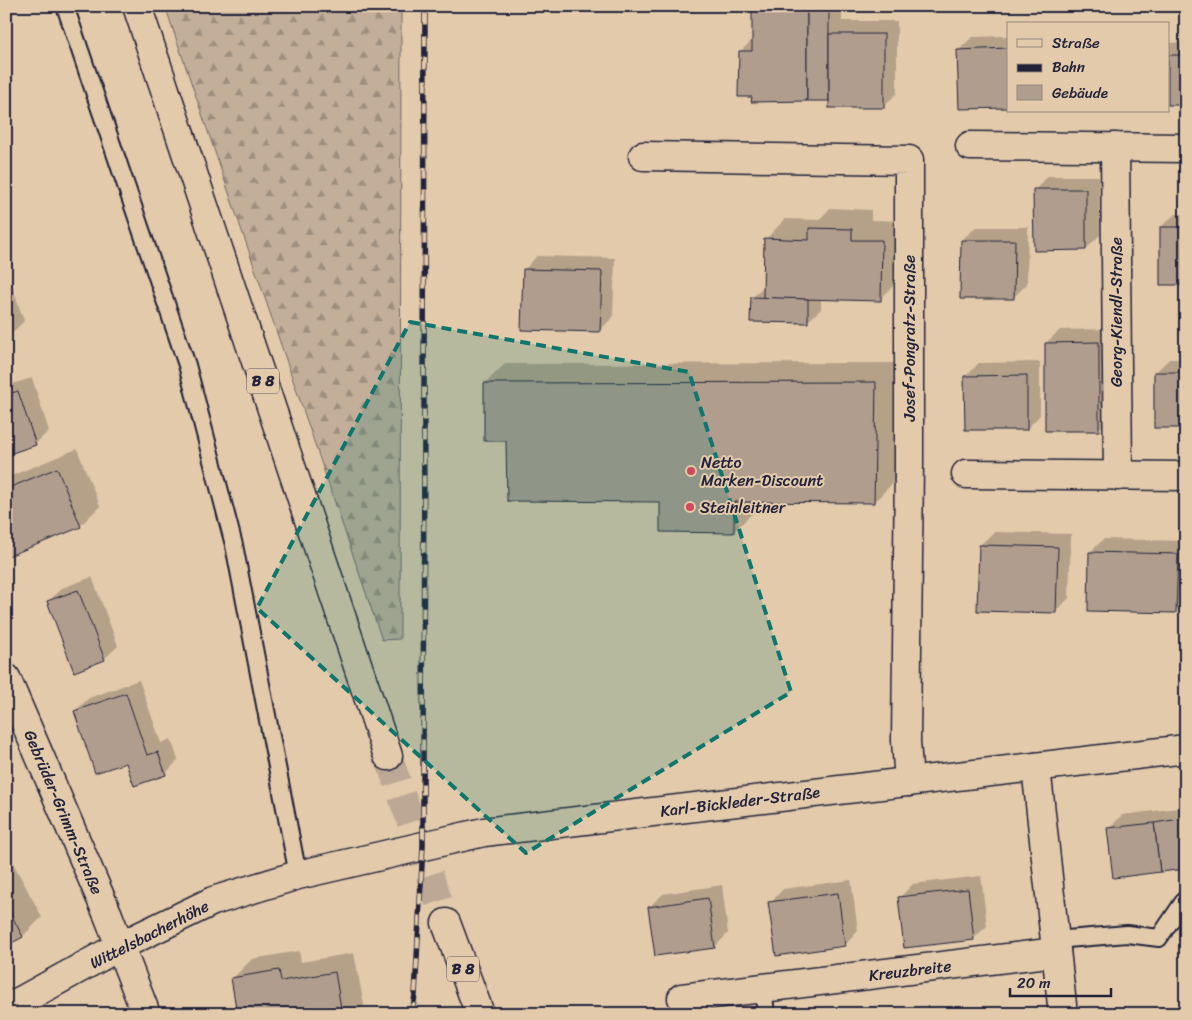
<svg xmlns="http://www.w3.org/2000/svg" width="1192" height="1020" viewBox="0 0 1192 1020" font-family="Sriracha,sans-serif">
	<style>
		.forest { fill: url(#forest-firs); stroke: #72686a }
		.shadow { fill: #0003 }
		.building { fill: #b09d8e; stroke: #22223b }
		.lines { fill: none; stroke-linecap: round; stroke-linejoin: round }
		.primary-tunnel { stroke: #bca895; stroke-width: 28; stroke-dasharray: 28 14; stroke-linecap: butt }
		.service-casing { stroke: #22223b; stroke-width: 20 }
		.minor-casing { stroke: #22223b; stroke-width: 31 }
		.tertiary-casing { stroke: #22223b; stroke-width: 31 }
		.primary-casing { stroke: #22223b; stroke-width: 31 }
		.service { stroke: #e2caab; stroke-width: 16 }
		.minor { stroke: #e2caab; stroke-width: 28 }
		.tertiary { stroke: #e2caab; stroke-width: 28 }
		.primary { stroke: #e2caab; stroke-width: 28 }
		.rail-casing { stroke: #22223b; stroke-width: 5.5 }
		.rail { stroke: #e2caab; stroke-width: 4; stroke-dasharray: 11; stroke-linecap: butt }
		.marked { fill: #0f766e; fill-opacity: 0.2; stroke: #0f766e; stroke-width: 4; stroke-dasharray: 10 6; stroke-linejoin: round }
		.poi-dot { fill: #d1495b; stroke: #e2caab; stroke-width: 2 }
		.labels { text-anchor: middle; stroke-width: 4; stroke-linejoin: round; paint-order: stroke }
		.shield { fill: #e2caab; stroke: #5c545d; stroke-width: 1 }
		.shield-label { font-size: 15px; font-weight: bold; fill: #22223b }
		.street-label { font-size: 16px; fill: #22223b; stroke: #e2caab }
		.poi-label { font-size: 16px; fill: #22223b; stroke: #e2caab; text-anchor: start }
	</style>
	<defs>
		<pattern id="forest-firs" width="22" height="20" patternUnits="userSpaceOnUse" patternTransform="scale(1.25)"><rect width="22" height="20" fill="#c3af99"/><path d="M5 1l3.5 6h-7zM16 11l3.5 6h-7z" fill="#9e8e7e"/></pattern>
	</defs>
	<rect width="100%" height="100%" fill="#e2caab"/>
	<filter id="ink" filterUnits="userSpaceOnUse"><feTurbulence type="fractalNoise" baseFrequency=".02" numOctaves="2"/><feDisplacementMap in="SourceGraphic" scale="10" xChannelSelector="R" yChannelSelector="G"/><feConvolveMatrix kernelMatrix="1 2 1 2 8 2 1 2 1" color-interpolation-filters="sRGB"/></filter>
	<g filter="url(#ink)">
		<polygon class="forest" points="165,6 401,6 400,639 382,640"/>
		<g class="shadow">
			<polygon points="753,6 842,6 842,21 897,21 897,93 883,107 831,100 753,96 740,52 753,39"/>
			<polygon points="1008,36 1008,106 960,108 958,51 972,37"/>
			<polygon points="1186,42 1186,104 1168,104 1168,43"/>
			<polygon points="1048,176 1099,176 1100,235 1086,249 1035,190"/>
			<polygon points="830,208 871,210 871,220 902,221 900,279 880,299 821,298 821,309 807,322 752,298 765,285 766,239 785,219 819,220"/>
			<polygon points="1175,214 1186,214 1186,284 1161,227"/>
			<polygon points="976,227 1028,227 1027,284 1014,297 962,240"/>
			<polygon points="537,256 615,258 613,317 600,330 524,270"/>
			<polygon points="6,268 24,321 6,339"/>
			<polygon points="1112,329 1112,416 1099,429 1046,343 1060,330"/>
			<polygon points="1169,359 1186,359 1186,427 1156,372"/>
			<polygon points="1040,362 1040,415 1027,429 966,376 979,363"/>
			<polygon points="896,363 894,482 874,502 754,501 754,512 734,531 508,440 485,383 505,364"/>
			<polygon points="32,378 49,431 35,444 6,454 6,386"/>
			<polygon points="77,449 100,506 80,526 6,556 6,478"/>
			<polygon points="994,532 1071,534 1069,598 1055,612 980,545"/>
			<polygon points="1104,539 1186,541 1186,601 1176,611 1090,552"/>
			<polygon points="92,577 118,646 104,659 49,601 62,588"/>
			<polygon points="139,680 161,743 171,739 178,760 165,774 127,761 75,711 89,698"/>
			<polygon points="1186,807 1186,868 1109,829 1122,815"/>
			<polygon points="6,850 42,917 23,936 6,945"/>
			<polygon points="981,876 987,926 973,939 899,898 913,884"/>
			<polygon points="851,880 858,931 845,945 770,903 783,889"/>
			<polygon points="722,885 728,933 715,947 649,907 663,894"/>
			<polygon points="299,951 301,962 354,953 364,1005 355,1014 239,1014 232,979 252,959"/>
			<polygon points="1186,1006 1186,1014 1147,1014 1154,1007"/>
		</g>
		<g class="building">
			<polygon points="752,6 807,6 807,101 751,102 752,97 738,97 739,51 752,51"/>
			<rect x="807" y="11" width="22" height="90"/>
			<rect x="829" y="34" width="55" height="74"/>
			<polygon points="1008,48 1008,108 959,109 957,50"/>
			<rect x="1168" y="55" width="18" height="50"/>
			<polygon points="1033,189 1086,189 1086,250 1034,251"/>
			<rect x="1160" y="227" width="26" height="58"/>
			<polygon points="809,228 852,229 852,240 882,240 881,301 763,298 764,238 809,240"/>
			<polygon points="961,240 1015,240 1014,299 960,299"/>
			<polygon points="523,269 602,271 600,332 521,330"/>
			<polygon points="751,297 808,299 808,323 750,322"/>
			<polygon points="1099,342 1099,431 1045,431 1045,343"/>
			<rect x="1154" y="372" width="32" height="56"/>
			<polygon points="1027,375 1027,430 965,430 964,376"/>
			<polygon points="876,382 874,503 734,502 734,533 660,532 660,502 507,501 506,441 484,441 484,383"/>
			<polygon points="18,391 36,445 6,455 6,395"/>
			<polygon points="57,468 81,527 6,557 6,489"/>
			<polygon points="979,545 1058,547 1056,613 977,611"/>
			<polygon points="1089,552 1178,554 1176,613 1088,611"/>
			<polygon points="78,590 105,660 74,672 47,601"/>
			<polygon points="126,693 147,755 158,752 166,775 134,786 126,763 95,773 74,711"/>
			<polygon points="1186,818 1186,869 1160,872 1154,823"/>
			<polygon points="1154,823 1160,872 1113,878 1107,828"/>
			<polygon points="968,889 974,940 904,948 898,897"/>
			<polygon points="838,893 845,946 776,956 768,902"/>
			<polygon points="708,898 715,948 655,956 648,907"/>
			<polygon points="6,905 23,937 6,946"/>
			<polygon points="279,970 281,981 335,972 342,1014 237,1014 231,978"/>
		</g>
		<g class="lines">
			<polyline class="primary-tunnel" points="388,756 446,923"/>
			<g class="service-casing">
				<g id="service">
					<polyline points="65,6 187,365 234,545 298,875"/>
					<polyline points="1055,940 1127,934 1159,938 1186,898"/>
					<polyline points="763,987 766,1014"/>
				</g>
			</g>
			<g class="minor-casing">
				<g id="minor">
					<polyline points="970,146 1186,148"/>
					<polyline points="1115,147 1118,476"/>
					<polyline points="643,156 909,160 909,464 906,741 909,782"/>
					<polyline points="966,474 1186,476"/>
					<polyline points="6,678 108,915 146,1014"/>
					<polyline points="1036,767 1063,1014"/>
					<polyline points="682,998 1056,952"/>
				</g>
			</g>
			<g class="tertiary-casing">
				<polyline id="tertiary" points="6,1009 120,946 213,901 298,875 484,832 1186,749"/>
			</g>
			<g class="primary-casing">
				<g id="primary">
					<polyline points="137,6 388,756"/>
					<polyline points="446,923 480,1014"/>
				</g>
			</g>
			<use href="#service" class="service"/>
			<use href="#minor" class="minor"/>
			<use href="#tertiary" class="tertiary"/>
			<use href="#primary" class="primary"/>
			<g class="rail-casing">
				<polyline id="rail" points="412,1014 415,995 423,845 423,797 425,6"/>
			</g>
			<use href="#rail" class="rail"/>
		</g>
	</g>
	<path class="marked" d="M410,322L689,372L791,692L526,853L257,608Z"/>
	<g class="poi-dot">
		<circle cx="691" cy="471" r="5"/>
		<circle cx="690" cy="507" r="5"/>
	</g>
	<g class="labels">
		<g class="shield">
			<rect x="247" y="368.5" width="32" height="25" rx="4"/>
			<rect x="447" y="956.5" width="32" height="25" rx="4"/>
		</g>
		<g class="shield-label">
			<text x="263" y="386">B 8</text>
			<text x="463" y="974">B 8</text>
		</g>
		<g class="street-label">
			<text transform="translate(1116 312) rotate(-90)" y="6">Georg-Kiendl-Straße</text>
			<text transform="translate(909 338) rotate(-90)" y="6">Josef-Pongratz-Straße</text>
			<text transform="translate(740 801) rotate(-7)" y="6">Karl-Bickleder-Straße</text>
			<text transform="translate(64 812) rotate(67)" y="6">Gebrüder-Grimm-Straße</text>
			<text transform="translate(149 934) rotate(-27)" y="6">Wittelsbacherhöhe</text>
			<text transform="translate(910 970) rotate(-7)" y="6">Kreuzbreite</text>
		</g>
		<g class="poi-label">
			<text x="701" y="468">Netto<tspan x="701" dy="18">Marken-Discount</tspan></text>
			<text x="700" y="513">Steinleitner</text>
		</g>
	</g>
	<rect width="1192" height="1020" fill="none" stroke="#e2caab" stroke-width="25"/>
	<rect x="12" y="12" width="1167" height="995" fill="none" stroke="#22223b" stroke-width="2" filter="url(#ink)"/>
	<rect x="1007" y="22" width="162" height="90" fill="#e2caab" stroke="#95877e"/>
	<rect x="1017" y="39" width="25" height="8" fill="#e2caab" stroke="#95877e"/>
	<text x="1052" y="48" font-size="15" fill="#22223b">Straße</text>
	<rect x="1017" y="64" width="25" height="8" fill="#22223b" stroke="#95877e"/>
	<text x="1052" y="72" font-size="15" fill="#22223b">Bahn</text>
	<rect x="1017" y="85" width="25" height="15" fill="#b09d8e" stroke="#95877e"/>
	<text x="1052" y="98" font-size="15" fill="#22223b">Gebäude</text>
	<path d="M1010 988v8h101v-8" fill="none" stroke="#22223b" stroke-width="2.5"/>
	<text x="1017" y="988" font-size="15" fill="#22223b" stroke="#e2caab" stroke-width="4" paint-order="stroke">20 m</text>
</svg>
